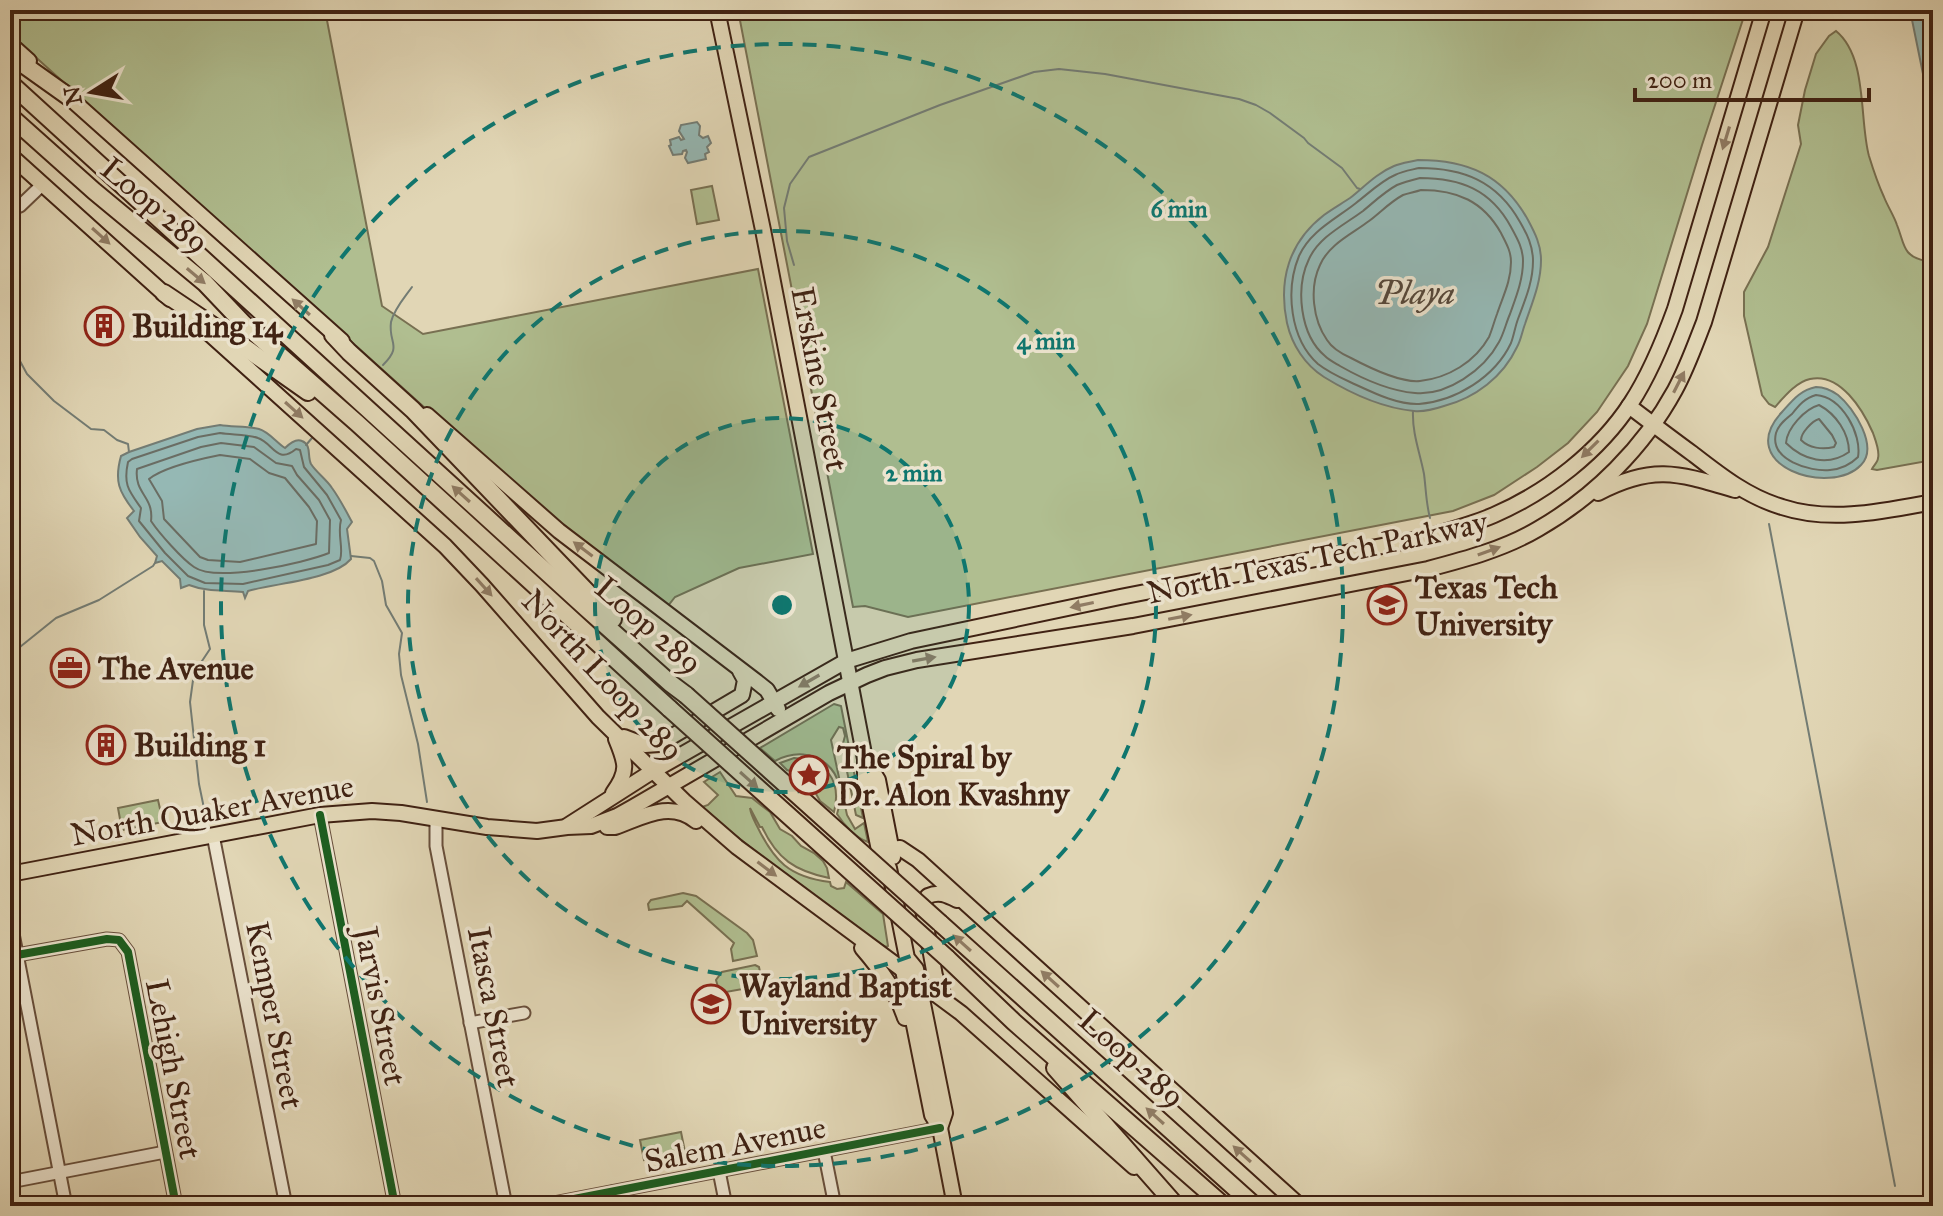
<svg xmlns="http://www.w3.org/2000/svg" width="1943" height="1216" viewBox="0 0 1943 1216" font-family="'IM FELL Great Primer',serif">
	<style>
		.green { fill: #b0be90; stroke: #787052; stroke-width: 2 }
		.water { fill: #95b8b4; stroke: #737c74; stroke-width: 2 }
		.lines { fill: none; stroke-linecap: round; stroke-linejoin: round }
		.shore { stroke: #6a6d64; stroke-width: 2 }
		.stream { stroke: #737c74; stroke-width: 2 }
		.minor-casing { stroke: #684f3c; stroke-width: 15 }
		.major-casing { stroke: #402213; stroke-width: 18 }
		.highway-casing { stroke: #402213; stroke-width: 20 }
		.minor { stroke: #ece4cf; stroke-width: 11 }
		.major { stroke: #e1d6b5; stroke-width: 14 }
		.highway { stroke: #e1d6b5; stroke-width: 16 }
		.highway-bridge-casing { stroke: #402213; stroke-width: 20; stroke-linecap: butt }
		.highway-bridge { stroke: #e1d6b5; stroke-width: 16 }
		.cycleway-casing { stroke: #ece4cf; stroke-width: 13 }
		.cycleway { stroke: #1b5e20; stroke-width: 8 }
		.oneway { fill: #907c64 }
		.ring { fill: none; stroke: #0f766e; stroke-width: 4; stroke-dasharray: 14 10 }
		.labels { text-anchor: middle; stroke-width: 7; stroke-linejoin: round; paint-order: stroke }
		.street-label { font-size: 32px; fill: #402213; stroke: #ece4cf }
		.poi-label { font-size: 32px; font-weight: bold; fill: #402213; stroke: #ece4cf; text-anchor: start }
		.water-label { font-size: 34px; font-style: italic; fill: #55483b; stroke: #ece4cf }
		.centre { fill: #0f766e; stroke: #ece4cf; stroke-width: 4 }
		.ring-label { font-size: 24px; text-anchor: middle; font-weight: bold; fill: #0f766e; stroke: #ece4cf; stroke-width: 7; stroke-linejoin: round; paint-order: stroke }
	</style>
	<rect width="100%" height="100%" fill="#e1d6b5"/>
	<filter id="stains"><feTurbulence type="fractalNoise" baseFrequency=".0025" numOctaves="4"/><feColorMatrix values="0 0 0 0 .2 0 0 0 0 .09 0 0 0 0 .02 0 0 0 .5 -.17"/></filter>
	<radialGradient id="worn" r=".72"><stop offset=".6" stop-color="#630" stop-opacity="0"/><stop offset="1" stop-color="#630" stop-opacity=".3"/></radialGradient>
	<g class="green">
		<polygon points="10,10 325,10 382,306 423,334 758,269 813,554 739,568 675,597 667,607 527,500 10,34"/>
		<polygon points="738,10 1746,10 1702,145 1647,324 1628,366 1597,412 1568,443 1537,467 1494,495 1453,511 908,617 865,606 853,607"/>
		<path d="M1836,31C1868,57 1859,120 1869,156C1873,169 1878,184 1884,197C1888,207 1894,216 1897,225C1905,245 1902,256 1926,261L1933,256V460L1877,470L1872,469C1874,465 1878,462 1878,458C1880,451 1875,439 1873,433C1863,410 1840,372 1810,379C1796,382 1784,397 1775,407L1769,404L1762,395L1744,316V292L1768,247L1801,144L1798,125L1805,90L1816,54L1829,36Z"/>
		<polygon points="712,186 719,220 697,224 691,190"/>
		<path d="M834,704L841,706L863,818L856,815L842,747L845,736L843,728L839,727L831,740L847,815L855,829L864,823L868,842C856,838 844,825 837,814C852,772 814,740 775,761L760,748Z"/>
		<path d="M794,758C826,760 842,780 834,812L820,801L809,781L803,775L787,770L780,763Z"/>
		<path d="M720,772L736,796L752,798L762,806L770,812L780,829L792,836L801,846L814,853L823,861L827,868L829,878C795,871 777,859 762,827H760L750,808C751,815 754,820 757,826C774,861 789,877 830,882L831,886L837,889L844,888L846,882L883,914L888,946L886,947L880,944L771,864L704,810L702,807L708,805L718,795L704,782Z"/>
		<polygon points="158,800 163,822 122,830 118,808"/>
		<polygon points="683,893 696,896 747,933 753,940 757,956 733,961 731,949 734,943 687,901 682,906 649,910 648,904 651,900"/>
		<polygon points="755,965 759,967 762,982 759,986 726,992 718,987 716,980 722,972"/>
		<polygon points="681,1132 685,1152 644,1160 640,1140"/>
	</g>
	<g class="water">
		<polygon points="1910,10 1933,10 1933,123"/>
		<polygon points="697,122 700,126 699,135 703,138 708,136 711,143 707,147 709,152 705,154 706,159 688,163 685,158 687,152 686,150 683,151 682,154 673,155 669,146 671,145 670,140 679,137 681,140 684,139 679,131 681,125"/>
		<path d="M1418,160C1468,160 1503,175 1528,220C1535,233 1541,245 1541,260C1541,283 1532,303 1525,324C1522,332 1521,340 1517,347C1503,377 1475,398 1444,406C1435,409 1423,412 1414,411C1383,408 1350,393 1324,377C1305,365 1292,345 1287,323C1278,280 1289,242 1324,215C1332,209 1341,204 1350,198C1364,187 1377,173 1394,166C1401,163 1410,162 1418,160Z"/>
		<path d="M1816,387C1824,387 1831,390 1838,395C1854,408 1879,447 1861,465C1831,497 1732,466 1782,412C1792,401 1800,390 1816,387Z"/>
		<path d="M220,425C232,427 247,426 259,429C269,432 276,442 285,448C289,444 296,438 302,441C312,445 307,456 311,464C316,472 327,480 332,488C340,499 346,511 352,522L347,529L351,559C333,580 275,583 248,591L245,598L243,592C224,590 207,592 189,585L181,588L180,579L162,561L155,563L157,556L140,537L127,518L134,511C119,492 114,481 121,456L129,452L197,429Z"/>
	</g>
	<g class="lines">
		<g class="shore">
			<path d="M1419,168C1463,168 1497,181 1520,222C1527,234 1533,246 1533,261C1533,282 1525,300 1518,319C1515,327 1514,335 1511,343C1495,377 1456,401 1419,404C1396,405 1370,391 1350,382C1339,377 1327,371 1318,364C1290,339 1285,290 1299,256C1310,231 1336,219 1356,203C1369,193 1381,181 1395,175C1403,171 1411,170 1419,168Z"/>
			<path d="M1420,178C1461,178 1491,190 1511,227C1517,238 1523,248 1523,261C1523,280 1516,297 1510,314C1506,323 1504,333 1499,342C1484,370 1447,396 1415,393C1390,391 1361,378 1340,366C1335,363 1329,360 1325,356C1300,335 1295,288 1309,259C1319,237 1344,225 1363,211C1374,202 1384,192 1397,185C1404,182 1412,180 1420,178Z"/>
			<path d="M1421,190C1457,190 1483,201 1501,233C1506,243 1511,251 1511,262C1511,281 1503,296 1497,314C1494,322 1492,330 1489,337C1475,362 1448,378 1420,381C1400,383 1368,367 1351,358C1342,354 1332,348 1327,340C1313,320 1309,288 1320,265C1329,244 1352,234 1369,221C1381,212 1390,202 1403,195C1409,193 1415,192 1421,190Z"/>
			<path d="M1816,395C1842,397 1862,434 1858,457C1850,465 1841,469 1830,470C1810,472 1769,460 1776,433C1778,425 1786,419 1792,414C1799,405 1805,398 1816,395Z"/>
			<path d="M1819,405C1836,414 1849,433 1849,452C1828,467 1803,460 1786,443C1787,428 1805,409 1819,405Z"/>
			<path d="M1819,419L1832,435L1836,443L1834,447C1822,450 1809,448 1801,440C1801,433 1812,421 1819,419Z"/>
			<path d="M220,433C232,435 247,434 258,438C273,443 277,465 296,449L300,450L304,467L327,495L341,520C337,534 344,549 340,560L328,565L243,584L205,583L188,576L165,553L139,521L141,508C129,491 123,485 128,462L132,459L198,437Z"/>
			<path d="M221,443L254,447L276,463L292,466L297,475L319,500L330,520L329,553C304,563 216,583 194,567C182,559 159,533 151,521C154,496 134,494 137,469L201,447Z"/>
			<path d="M220,455L250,459L269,473L285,478L309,507L317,521L316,544L240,562L208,560L200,557L164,519L162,501L149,479C164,467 200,459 220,455Z"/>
		</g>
		<g class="stream">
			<polyline points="794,265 787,241 784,208 790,184 809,157 940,105 1034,72 1059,69 1105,74 1239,99 1256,105 1270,113 1304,138 1308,143 1342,168 1357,188 1360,189"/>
			<polyline points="10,350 14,350 27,374 54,401 91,429 104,430 117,440 128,444 129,452"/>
			<path d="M383,365C403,345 388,344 391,322C394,309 405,297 412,287"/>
			<path d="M1413,411C1412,433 1420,453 1424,474C1426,489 1426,503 1430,518"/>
			<polyline points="306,445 312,438"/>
			<polyline points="1769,524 1895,1186"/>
			<polyline points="351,556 370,558 374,561 382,581 386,605 402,633 399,654 401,675 418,744 427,802"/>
			<polyline points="204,591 204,625 210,649 194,673 190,702 199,784 206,818"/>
			<polyline points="10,655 56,618 99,600 153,566 155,563"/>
		</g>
		<g class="minor-casing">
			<g id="minor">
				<polyline points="10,209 20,206 43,184"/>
				<polyline points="320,815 395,1206"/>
				<polyline points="436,818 436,846 506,1206"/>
				<polyline points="213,835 286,1206"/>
				<polyline points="10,918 66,1206"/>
				<polyline points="17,955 107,939 119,940 128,952 176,1206"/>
				<polyline points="470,1023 524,1013"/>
				<polyline points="824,1151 835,1206"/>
				<polyline points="719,1171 726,1206"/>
				<polyline points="10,1182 165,1152"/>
				<polyline points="612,1192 615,1206"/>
				<polyline points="538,1206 940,1128"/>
			</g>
		</g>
		<g class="major-casing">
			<g id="major">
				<polyline points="717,10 763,230 865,759 865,781 881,860 889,868 907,958 916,969 945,1113 940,1128"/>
				<polyline points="10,44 29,61"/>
				<polyline points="62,91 342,341"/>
				<polyline points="10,155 170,299"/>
				<polyline points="192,318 445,546 482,585 598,717 684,801 737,847 961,1013 1134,1167"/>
				<path d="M1629,406C1650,422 1671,438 1693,454C1720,475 1748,497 1782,507C1831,523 1884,511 1933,502"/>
				<polyline points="427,415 559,531 757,682 767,690 778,709"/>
				<path d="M1598,493C1653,464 1678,473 1735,490"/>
				<polyline points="624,737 645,745 659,744 742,695 745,680 740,671"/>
				<polyline points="865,759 878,780 893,857"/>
				<path d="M613,793C629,771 626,763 616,739"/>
				<path d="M567,826L653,771L846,661L911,641L1120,597L1423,538C1447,531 1471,525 1494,515C1547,492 1599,452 1631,403C1650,374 1663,342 1675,309L1764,10"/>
				<path d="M607,827H615C643,817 670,800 696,821"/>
				<polyline points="881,860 889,849 900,848 918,860 1300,1206"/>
				<path d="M10,874L320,815L372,811L401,813L487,827L537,831L567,827L591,826L617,816L633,807L829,693L867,675L885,668L917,660L1133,626L1428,569C1466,559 1504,549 1538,529C1594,497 1644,447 1675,390C1687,368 1695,345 1704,322L1797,10"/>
				<path d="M862,948C881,970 896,991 905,1018"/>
				<polyline points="905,965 903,970 932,1115 940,1128 955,1206"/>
				<path d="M945,998L935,976L922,904L928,896C939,891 947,895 957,900"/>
			</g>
		</g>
		<g class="highway-casing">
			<g id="highway">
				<polyline points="10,55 69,97"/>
				<polyline points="10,83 586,608 670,683 686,695"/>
				<polyline points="10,116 94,191 205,283 243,323 357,423 670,709"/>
				<polyline points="164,293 237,342 308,392"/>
				<polyline points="333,335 349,352 413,410 613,619"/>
				<polyline points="940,923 1255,1206"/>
				<polyline points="947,958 1014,1022 1224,1206"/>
				<polyline points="1055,1068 1173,1202"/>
			</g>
		</g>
		<use href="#minor" class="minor"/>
		<use href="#major" class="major"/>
		<use href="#highway" class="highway"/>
		<g class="highway-bridge-casing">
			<g id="highway-bridge">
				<polyline points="686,695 940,923"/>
				<polyline points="670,709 947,958"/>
			</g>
		</g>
		<use href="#highway-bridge" class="highway-bridge"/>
		<g class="cycleway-casing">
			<g id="cycleway">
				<polyline points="320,815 395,1206"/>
				<polyline points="17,955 107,939 119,940 128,952 176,1206"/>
				<polyline points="538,1206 940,1128"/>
			</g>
		</g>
		<use href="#cycleway" class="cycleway"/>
	</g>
	<defs><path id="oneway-solid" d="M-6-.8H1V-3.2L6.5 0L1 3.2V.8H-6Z" transform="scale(2)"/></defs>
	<g class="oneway">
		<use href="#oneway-solid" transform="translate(1726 138) rotate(107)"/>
		<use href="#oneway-solid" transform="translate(101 236) rotate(42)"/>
		<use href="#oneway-solid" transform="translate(196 276) rotate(40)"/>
		<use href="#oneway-solid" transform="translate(301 307) rotate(-138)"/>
		<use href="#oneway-solid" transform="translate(1679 382) rotate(-63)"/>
		<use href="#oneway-solid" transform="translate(294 410) rotate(42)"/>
		<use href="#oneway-solid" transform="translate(1590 449) rotate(135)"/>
		<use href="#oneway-solid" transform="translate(461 494) rotate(-138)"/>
		<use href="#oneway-solid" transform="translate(583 549) rotate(-143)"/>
		<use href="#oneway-solid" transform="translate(1489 551) rotate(-20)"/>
		<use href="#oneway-solid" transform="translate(484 587) rotate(48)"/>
		<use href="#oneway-solid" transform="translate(1082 605) rotate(168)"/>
		<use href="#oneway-solid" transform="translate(1180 617) rotate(-11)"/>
		<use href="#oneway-solid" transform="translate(924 659) rotate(-10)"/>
		<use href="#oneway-solid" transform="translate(809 681) rotate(150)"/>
		<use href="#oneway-solid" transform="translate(749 780) rotate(42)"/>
		<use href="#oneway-solid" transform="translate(767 869) rotate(37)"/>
		<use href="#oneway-solid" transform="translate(962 943) rotate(-138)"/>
		<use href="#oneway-solid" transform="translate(1050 979) rotate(-138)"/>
		<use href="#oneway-solid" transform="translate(1155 1116) rotate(-138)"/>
		<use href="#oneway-solid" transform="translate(1242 1154) rotate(-138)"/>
	</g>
	<circle cx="782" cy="605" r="187" fill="#0f766e" fill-opacity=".12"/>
	<g class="ring">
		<circle cx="782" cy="605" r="187"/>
		<circle cx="782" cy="605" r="374"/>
		<circle cx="782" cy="605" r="561"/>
	</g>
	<defs>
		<g id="building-ring" transform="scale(2)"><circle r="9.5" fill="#ece4cf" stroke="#8f2418" stroke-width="1.5"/><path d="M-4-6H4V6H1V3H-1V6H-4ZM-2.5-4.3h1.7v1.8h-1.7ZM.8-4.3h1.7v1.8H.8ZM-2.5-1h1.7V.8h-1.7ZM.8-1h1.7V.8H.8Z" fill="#8f2418"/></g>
		<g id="university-ring" transform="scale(2)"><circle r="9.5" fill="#ece4cf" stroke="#8f2418" stroke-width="1.5"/><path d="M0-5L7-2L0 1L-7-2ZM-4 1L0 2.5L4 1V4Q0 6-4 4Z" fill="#8f2418"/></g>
		<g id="office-ring" transform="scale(2)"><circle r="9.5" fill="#ece4cf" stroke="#8f2418" stroke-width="1.5"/><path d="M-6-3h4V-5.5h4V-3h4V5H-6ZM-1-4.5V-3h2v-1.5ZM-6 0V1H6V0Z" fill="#8f2418"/></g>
		<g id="sight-ring" transform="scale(2)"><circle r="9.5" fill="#ece4cf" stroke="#8f2418" stroke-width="1.5"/><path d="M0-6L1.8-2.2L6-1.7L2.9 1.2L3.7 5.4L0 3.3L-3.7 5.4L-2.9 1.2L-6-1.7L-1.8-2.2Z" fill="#8f2418"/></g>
	</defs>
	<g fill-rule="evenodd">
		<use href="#building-ring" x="104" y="326"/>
		<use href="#university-ring" x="1387" y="605"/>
		<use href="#office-ring" x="70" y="668"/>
		<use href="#building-ring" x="106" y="745"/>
		<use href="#sight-ring" x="809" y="775"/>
		<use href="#university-ring" x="711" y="1004"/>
	</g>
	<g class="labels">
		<g class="street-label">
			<text transform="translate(155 205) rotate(40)" y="11">Loop 289</text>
			<text transform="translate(820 379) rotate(79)" y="11">Erskine Street</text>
			<text transform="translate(1317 557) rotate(-12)" y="11">North Texas Tech Parkway</text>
			<text transform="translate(649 625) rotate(41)" y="11">Loop 289</text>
			<text transform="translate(603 675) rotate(47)" y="11">North Loop 289</text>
			<text transform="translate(212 810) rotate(-10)" y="11">North Quaker Avenue</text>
			<text transform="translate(381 1006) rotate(79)" y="11">Jarvis Street</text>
			<text transform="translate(494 1007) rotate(79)" y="11">Itasca Street</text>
			<text transform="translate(275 1015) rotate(79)" y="11">Kemper Street</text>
			<text transform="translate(1132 1058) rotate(42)" y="11">Loop 289</text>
			<text transform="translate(174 1069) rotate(79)" y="11">Lehigh Street</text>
			<text transform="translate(735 1144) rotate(-11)" y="11">Salem Avenue</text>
		</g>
		<g class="poi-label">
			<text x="132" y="337">Building 14</text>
			<text x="1415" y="598">Texas Tech<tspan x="1415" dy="37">University</tspan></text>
			<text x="98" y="679">The Avenue</text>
			<text x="134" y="756">Building 1</text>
			<text x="837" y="768">The Spiral by<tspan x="837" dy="37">Dr. Alon Kvashny</tspan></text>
			<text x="739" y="997">Wayland Baptist<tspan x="739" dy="37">University</tspan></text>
		</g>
		<g class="water-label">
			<text x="1415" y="304">Playa</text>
		</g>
	</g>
	<circle cx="782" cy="605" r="12" class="centre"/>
	<g class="ring-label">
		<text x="1179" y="217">6 min</text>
		<text x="1046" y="349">4 min</text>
		<text x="914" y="481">2 min</text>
	</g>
	<rect width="1943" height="1216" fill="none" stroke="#e1d6b5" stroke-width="40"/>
	<rect x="12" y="12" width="1919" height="1192" fill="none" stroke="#402213" stroke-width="4"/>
	<rect x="20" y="20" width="1903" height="1176" fill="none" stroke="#402213" stroke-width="2"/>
	<g transform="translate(92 92) rotate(259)" stroke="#ece4cf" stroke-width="6" paint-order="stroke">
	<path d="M0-6L14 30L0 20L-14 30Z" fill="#402213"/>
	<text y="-12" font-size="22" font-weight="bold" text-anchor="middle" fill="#402213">N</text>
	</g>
	<path d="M1635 88v12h234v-12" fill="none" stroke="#402213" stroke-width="4"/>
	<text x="1647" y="88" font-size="24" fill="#402213" stroke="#ece4cf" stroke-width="6" paint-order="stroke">200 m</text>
	<rect width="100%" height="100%" filter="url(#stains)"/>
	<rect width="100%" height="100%" fill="url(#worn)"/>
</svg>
